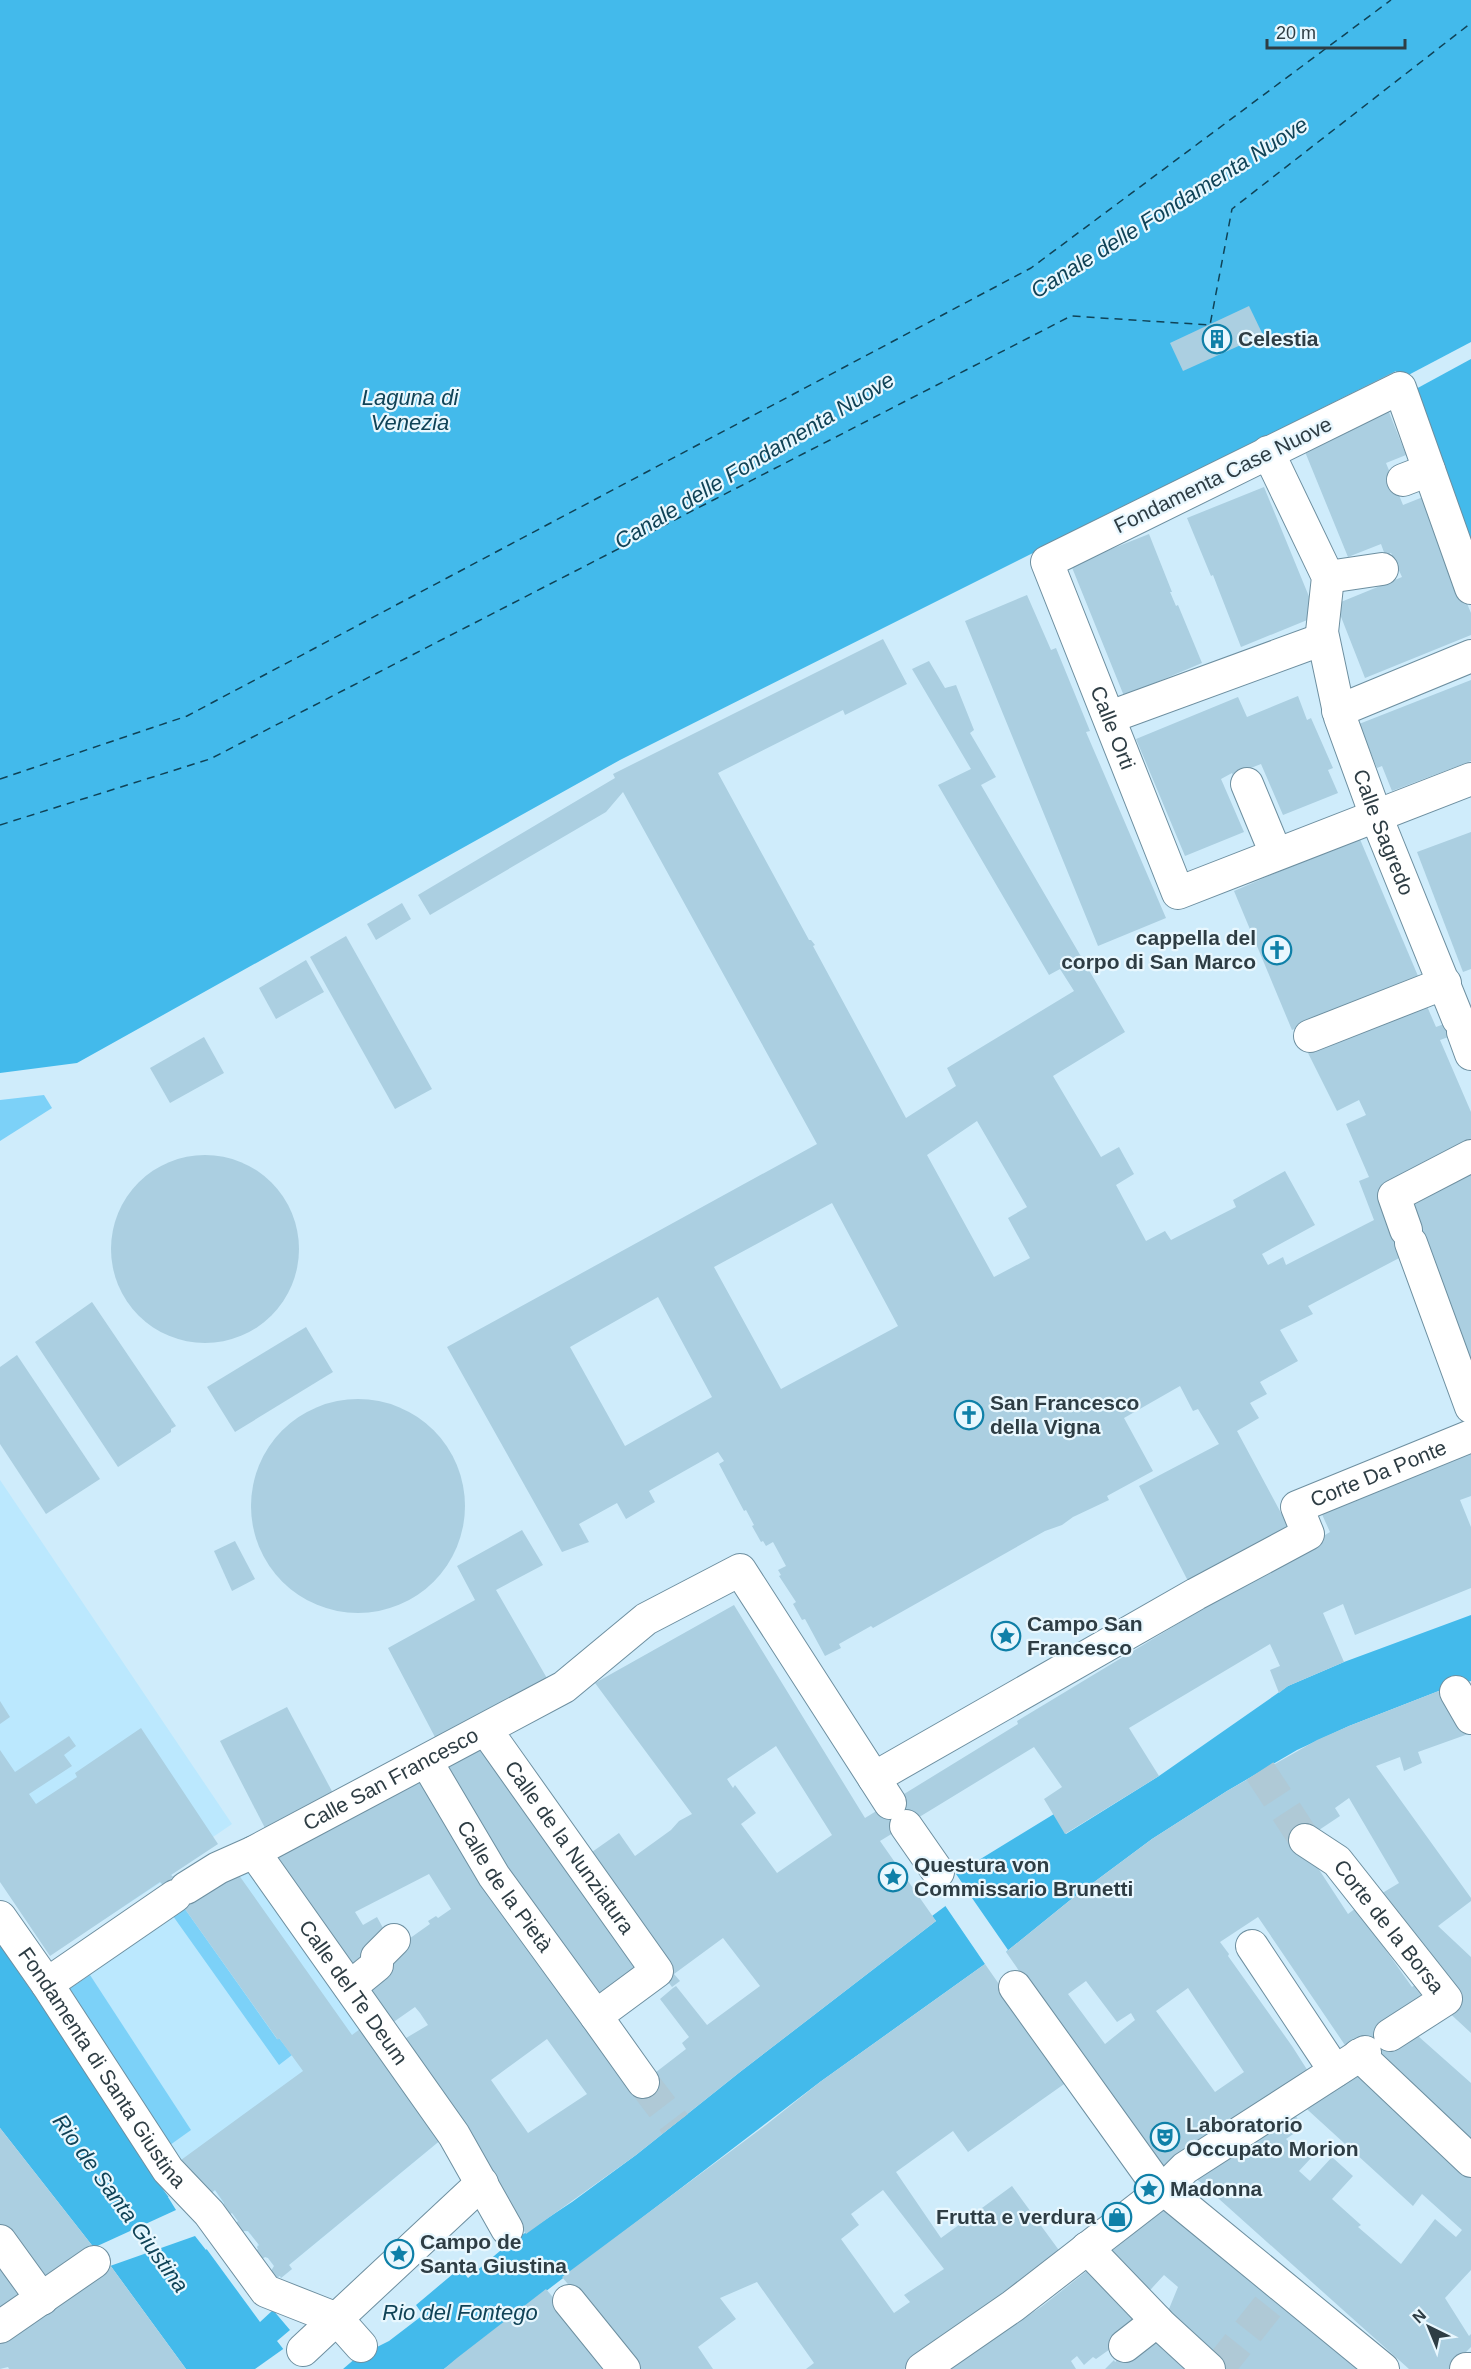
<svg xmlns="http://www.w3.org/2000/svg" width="1471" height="2369" viewBox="0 0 1471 2369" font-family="Helvetica,sans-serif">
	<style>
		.built { fill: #bbe8fe }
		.green { fill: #7cd1f8 }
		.water { fill: #43baeb }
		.pier { fill: #cfecfb }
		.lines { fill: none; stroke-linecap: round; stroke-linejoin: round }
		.ferry { stroke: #104357; stroke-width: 1.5; stroke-dasharray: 8 6; stroke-linecap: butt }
		.building { fill: #abcfe1; fill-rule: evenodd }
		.pedestrian-tunnel { stroke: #afc9d6; stroke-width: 32; stroke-dasharray: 32 16; stroke-linecap: butt }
		.pedestrian-casing { stroke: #6d8fa0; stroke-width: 34 }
		.pedestrian { stroke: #fff; stroke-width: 32 }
		.labels { text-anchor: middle; stroke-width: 4.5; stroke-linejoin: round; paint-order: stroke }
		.poi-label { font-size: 21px; font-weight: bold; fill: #2e3d44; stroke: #e8f7fe; text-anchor: start }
		.street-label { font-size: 21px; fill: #2e3d44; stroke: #e8f7fe }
		.water-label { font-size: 22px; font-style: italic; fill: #104357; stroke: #e8f7fe }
	</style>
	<rect width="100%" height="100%" fill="#cfecfb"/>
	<polygon class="built" points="0,1480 232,1824 213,1837 202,1853 171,1875 198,1898 249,1861 448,2134 289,2265 292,2269 281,2278 280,2276 276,2278 271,2271 274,2266 268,2258 265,2257 262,2259 257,2247 258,2243 248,2232 244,2231 232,2213 229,2213 215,2191 207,2196 170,2145 69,1989 186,1907 160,1883 94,1926 0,1882"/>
	<g class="green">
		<polygon points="44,1095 52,1108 0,1141 0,1100"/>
		<polygon points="185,1909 277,2039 279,2038 292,2055 279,2065 173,1916"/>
		<polygon points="90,1975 191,2130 170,2145 69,1989"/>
	</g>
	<g class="water">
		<polygon points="0,0 1471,0 1471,577 1396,371 620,760 77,1063 0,1073"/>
		<polygon points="1471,1615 1471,1681 1449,1687 1349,1726 1297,1750 1227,1791 1152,1839 1074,1897 1006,1952 985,1964 820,2082 444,2369 343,2369 357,2357 389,2341 423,2315 416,2305 460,2268 468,2278 507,2245 572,2202 636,2155 740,2072 936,1921 932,1916 967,1890 956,1874 1054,1814 1066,1834 1159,1776 1288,1686 1344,1662"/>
		<polygon points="0,1945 99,2089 143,2162 260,2322 273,2310 290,2330 277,2341 299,2369 186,2369 110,2265 98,2253 0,2128"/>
	</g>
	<g class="pier">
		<polygon points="1471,342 1471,359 1403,396 1397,381"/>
		<polygon points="954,1872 1008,1950 1006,1952 1008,1955 987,1967 944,1904 963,1890 953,1876"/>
		<polygon points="168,2197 171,2197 208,2247 206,2250 195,2236 110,2266 93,2248 176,2210"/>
		<polygon points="286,2347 302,2369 255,2369"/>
	</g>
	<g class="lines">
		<g class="ferry">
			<polyline points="0,779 187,716 1031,268 1391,0"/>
			<polyline points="0,825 210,759 1071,316 1210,325 1232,209 1471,23"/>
		</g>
	</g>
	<g class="building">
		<polygon points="1249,306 1263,335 1183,371 1170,343"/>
		<polygon points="1387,407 1406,455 1386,463 1403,505 1423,497 1471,613 1471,635 1365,678 1336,604 1402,577 1391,553 1385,555 1381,544 1348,557 1301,442"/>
		<polygon points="1264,487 1317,616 1241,647 1218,588 1213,575 1211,576 1187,518"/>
		<polygon points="1149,534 1172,592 1170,592 1176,606 1178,605 1202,663 1124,696 1071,565"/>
		<polygon points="1027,595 1051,650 1056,648 1090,731 1086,732 1166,918 1098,946 965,621"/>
		<path d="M883,639L907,684L845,715L843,710L718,773L809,940H811L815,945L813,946L906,1118L956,1086L947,1068L1074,991L1060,969L1049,975L938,785L971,769L912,669L929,661L945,688L956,685L974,730L970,733L996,777L981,785L1125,1032L1053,1076L1101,1157L1119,1147L1134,1174L1116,1185L1146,1241L1165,1231L1171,1240L1236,1207L1233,1200L1285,1171L1315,1225L1262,1254L1268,1265L1283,1257L1286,1265L1374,1220L1359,1181L1369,1177L1346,1124L1366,1115L1359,1100L1337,1111L1308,1053L1426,1004L1436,1027L1471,1014V1029L1440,1040L1471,1112V1145L1379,1191L1395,1234L1408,1203L1471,1170V1358L1466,1360L1403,1256L1308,1306L1313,1314L1280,1330L1298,1361L1260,1382L1267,1394L1250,1403L1259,1418L1237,1431L1288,1526L1188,1581L1139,1486L1219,1444L1198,1409L1193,1411L1180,1386L1124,1418L1153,1471L1107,1496L1109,1500L1073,1517L1062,1525L1045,1531L873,1628L871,1626L839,1644L841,1648L825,1656L805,1619L802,1620L793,1604L796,1602L779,1576L781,1575L778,1570L786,1566L773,1542L766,1546L763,1541L761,1542L752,1526L754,1525L746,1510L744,1511L719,1464L724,1461L718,1452L649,1491L655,1502L626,1519L617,1503L579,1524L589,1542L562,1552L447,1347L817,1144L623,792L606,812L430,915L418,895L615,778L613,774ZM977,1121L1027,1207L1008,1218L1030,1258L994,1277L927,1155ZM832,1203L898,1326L781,1389L714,1267ZM658,1297L712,1397L625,1446L570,1347Z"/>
		<polygon points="1471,680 1471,761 1392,791 1382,766 1377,768 1359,724"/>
		<polygon points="1298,696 1307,720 1311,718 1333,768 1328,770 1338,793 1283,815 1261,764 1233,775 1232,773 1221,779 1244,832 1185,856 1136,739 1238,697 1247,717"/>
		<polygon points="1471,832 1471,969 1463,972 1417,852"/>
		<polygon points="1359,837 1418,976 1292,1030 1234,891"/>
		<polygon points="402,903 411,919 376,940 367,924"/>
		<polygon points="346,936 432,1089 395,1109 310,957"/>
		<polygon points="306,960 324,992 276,1019 259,988"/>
		<polygon points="204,1037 224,1073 170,1103 150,1068"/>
		<circle cx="205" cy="1249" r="94"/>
		<polygon points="92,1302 176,1426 171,1429 171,1432 118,1467 35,1342"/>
		<polygon points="306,1327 333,1372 235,1432 207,1387"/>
		<polygon points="17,1355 100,1479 46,1514 0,1444 0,1367"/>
		<circle cx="358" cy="1506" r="107"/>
		<path d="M1471,1447V1496L1460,1500L1471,1527V1588L1355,1635L1343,1604L1323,1613L1344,1662L1288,1686L1279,1693L1270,1670L1280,1666L1270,1644L1129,1728L1159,1776L1065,1834L1044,1799L1062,1787L1034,1747L880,1841L936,1921L740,2072L636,2155L526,2234L396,2044L428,2025L420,2013L415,2007L385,2028L357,1988L382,1958L430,1924L428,1921L436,1916L438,1918L451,1909L429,1874L355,1912L363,1925L377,1917L388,1937L351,1981L265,1856L421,1774L638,2086L686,2049L682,2043L689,2037L660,1999L673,1988L676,1986L707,2025L760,1986L723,1938L674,1974L680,1981L672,1987L660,1971L592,1852L619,1833L635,1856L671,1830L679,1821L692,1814L595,1683L734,1605L865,1818L1018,1724L1017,1721L1330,1532L1320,1510ZM776,1746L832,1835L777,1873L741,1824L756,1813L735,1785L733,1788L727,1779ZM547,2039L587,2094L528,2133L491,2080Z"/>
		<polygon points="522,1530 543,1565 496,1590 548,1680 436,1739 388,1648 475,1600 457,1566"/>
		<polygon points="235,1541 255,1579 232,1591 214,1551"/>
		<path d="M1449,1687L1471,1733L1418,1752L1422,1763L1404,1771L1400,1757L1376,1766L1471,1898V1901L1438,1926L1471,1957V2033L1443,2007L1452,2001L1374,1898L1399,1883L1349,1798L1335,1808L1340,1816L1301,1842L1348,1914L1356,1908L1412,1987L1422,1980L1438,1998L1388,2031L1394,2038L1409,2028L1471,2083V2151L1367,2055L1362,2047L1351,2054L1258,1917L1220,1942L1229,1954L1228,1956L1292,2046L1313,2079L1160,2174L1006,1952L1074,1897L1152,1839L1227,1791L1317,1740L1349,1726ZM1086,1981L1117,2022L1131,2013L1135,2020L1105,2044L1068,1994ZM1188,1988L1244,2072L1215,2092L1156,2011Z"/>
		<polygon points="0,1701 10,1717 0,1724"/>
		<polygon points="287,1707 334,1795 266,1830 220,1741"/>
		<polygon points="141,1728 218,1844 171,1875 198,1898 236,1871 352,2035 360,2029 448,2134 289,2265 292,2269 281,2278 280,2276 276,2278 271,2271 274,2266 268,2258 265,2257 262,2259 255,2251 258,2249 257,2247 259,2245 248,2231 244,2231 241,2234 234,2225 238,2221 232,2213 227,2216 220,2208 224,2203 215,2190 207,2196 181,2160 303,2071 279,2038 278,2040 185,1909 187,1907 160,1882 50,1956 0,1882 0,1750 15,1772 69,1736 76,1746 64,1755 72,1766 29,1794 36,1804 77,1777 75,1773"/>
		<polygon points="484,1743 646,1969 597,2005 440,1765"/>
		<path d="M985,1964L1067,2082L968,2152L953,2131L896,2172L941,2238L1012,2186L1061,2253L940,2346L904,2369H806L814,2363L757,2282L720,2298L736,2319L698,2347L713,2369H639L562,2277L766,2125L820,2082ZM883,2190L944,2269L904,2295L910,2302L894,2313L841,2239L859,2225L851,2214Z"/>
		<polygon points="1358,2062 1471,2168 1471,2270 1445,2298 1469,2336 1471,2334 1471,2347 1449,2369 1409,2369 1190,2173 1291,2106 1302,2128 1286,2139 1292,2145 1295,2143 1311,2158 1299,2171 1310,2181 1332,2157 1353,2176 1332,2199 1361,2225 1358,2227 1401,2264 1435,2219 1456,2237 1462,2230 1422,2194 1413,2206 1298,2101"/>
		<polygon points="0,2128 98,2253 44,2291 0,2230"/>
		<polygon points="1164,2209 1203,2242 1358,2369 1217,2369 1164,2321 1178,2287 1164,2275 1141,2300 1102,2259"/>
		<polygon points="0,2252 33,2297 0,2321"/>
		<polygon points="107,2261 186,2369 9,2369 8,2367 0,2369 0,2337"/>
		<polygon points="1097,2263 1151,2320 1096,2359 1093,2357 1084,2365 1077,2356 1071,2361 1076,2369 947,2369 1041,2307"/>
		<polygon points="546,2289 613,2369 444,2369 457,2358"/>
		<polygon points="1158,2329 1203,2369 1105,2369 1114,2360 1115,2362"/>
	</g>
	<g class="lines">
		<g class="pedestrian-tunnel">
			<polyline points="1260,1771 1305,1840"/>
			<polyline points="643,2082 675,2124"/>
			<polyline points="1218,2369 1273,2300"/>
		</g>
		<g class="pedestrian-casing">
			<g id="pedestrian">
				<path id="s1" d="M1268,452L1328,577L1322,632L1340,717L1376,816L1458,1019"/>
				<polyline points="1403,480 1429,470"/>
				<polyline points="1328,577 1382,569"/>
				<path id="s2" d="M1471,588L1400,388L1047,562L1178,893L1471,779"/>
				<polyline points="1338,711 1471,656"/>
				<polyline points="1110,717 1323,639"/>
				<polyline points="1247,784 1276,854"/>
				<polyline points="1463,1032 1471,1054"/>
				<polyline points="1310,1036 1445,983"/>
				<polyline points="1406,1230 1394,1196 1471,1156"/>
				<polyline points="1411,1243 1471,1407"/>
				<polyline points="1456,1692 1471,1718"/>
				<path id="s3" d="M486,1730L657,1971L596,2016L643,2082"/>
				<path id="s4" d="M426,1761L494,1876L596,2016"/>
				<path id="s5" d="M874,1778L1196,1594L1308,1534L1297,1507L1471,1436"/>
				<polyline points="906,1826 938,1872"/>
				<path id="s6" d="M1305,1840L1337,1861L1446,1999L1390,2035"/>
				<path id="s7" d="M254,1852L454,2135L507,2229"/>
				<path id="s8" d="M186,1888L218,1868L254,1852L564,1687L646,1619L740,1570L890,1803"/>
				<path id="s9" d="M0,1917L47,1984L168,2170L209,2213L266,2291L337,2319L361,2346"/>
				<polyline points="1252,1946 1335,2071"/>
				<polyline points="47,1984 175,1896"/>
				<polyline points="350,1987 377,1965 377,1957 394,1940"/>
				<polyline points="1015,1987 1155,2182 1383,2369"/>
				<polyline points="1359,2055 1471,2161"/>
				<polyline points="0,2241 42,2299"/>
				<polyline points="1087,2248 1161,2325 1209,2369"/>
				<polyline points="569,2301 624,2369"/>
				<polyline points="0,2327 94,2262"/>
				<polyline points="1125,2346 1157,2321"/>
				<polyline points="303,2350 482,2183"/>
				<polyline points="922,2369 1013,2306 1164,2189 1185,2168 1365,2052"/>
				<polyline points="1466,2369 1469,2369"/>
			</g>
		</g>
		<use href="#pedestrian" class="pedestrian"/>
	</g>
	<defs>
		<g id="building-ring" transform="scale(1.5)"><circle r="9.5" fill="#e8f7fe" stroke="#0f80a8" stroke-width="1.5"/><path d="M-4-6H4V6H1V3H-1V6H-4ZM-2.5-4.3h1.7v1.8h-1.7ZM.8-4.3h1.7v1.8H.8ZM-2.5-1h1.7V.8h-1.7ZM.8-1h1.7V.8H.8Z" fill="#0f80a8"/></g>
		<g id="church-ring" transform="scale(1.5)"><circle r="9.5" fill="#e8f7fe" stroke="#0f80a8" stroke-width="1.5"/><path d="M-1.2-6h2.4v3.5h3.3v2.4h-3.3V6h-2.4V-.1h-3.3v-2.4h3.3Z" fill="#0f80a8"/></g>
		<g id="sight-ring" transform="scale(1.5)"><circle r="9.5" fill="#e8f7fe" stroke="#0f80a8" stroke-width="1.5"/><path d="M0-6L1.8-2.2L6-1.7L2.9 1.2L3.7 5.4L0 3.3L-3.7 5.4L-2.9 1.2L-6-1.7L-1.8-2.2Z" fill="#0f80a8"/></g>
		<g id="theatre-ring" transform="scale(1.5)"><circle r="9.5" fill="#e8f7fe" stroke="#0f80a8" stroke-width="1.5"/><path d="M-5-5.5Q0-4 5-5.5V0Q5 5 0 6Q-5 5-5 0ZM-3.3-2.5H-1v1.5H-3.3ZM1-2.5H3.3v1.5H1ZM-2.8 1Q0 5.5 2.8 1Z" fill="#0f80a8"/></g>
		<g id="shop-ring" transform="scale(1.5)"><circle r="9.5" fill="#e8f7fe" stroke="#0f80a8" stroke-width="1.5"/><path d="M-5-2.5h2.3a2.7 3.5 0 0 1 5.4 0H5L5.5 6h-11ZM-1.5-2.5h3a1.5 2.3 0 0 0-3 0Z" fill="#0f80a8"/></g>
	</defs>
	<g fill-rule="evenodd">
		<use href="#building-ring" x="1217" y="339"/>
		<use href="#church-ring" x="1277" y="950"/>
		<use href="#church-ring" x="969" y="1415"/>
		<use href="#sight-ring" x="1006" y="1636"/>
		<use href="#sight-ring" x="893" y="1877"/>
		<use href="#theatre-ring" x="1165" y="2137"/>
		<use href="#sight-ring" x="1149" y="2189"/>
		<use href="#shop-ring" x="1117" y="2217"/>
		<use href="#sight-ring" x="399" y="2254"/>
	</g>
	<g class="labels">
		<g class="poi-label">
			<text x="1238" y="346">Celestia</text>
			<text x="1256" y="945" text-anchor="end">cappella del<tspan x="1256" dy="24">corpo di San Marco</tspan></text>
			<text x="990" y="1410">San Francesco<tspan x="990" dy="24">della Vigna</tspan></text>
			<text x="1027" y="1631">Campo San<tspan x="1027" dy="24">Francesco</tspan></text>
			<text x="914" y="1872">Questura von<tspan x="914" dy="24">Commissario Brunetti</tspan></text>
			<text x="1186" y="2132">Laboratorio<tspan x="1186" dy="24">Occupato Morion</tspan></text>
			<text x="1170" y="2196">Madonna</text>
			<text x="1096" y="2224" text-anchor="end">Frutta e verdura</text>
			<text x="420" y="2249">Campo de<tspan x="420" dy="24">Santa Giustina</tspan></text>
		</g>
		<g class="street-label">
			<text transform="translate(1223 475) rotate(-26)" y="7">Fondamenta Case Nuove</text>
			<text dy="7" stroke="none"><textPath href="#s2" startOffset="784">Calle Orti</textPath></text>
			<text dy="7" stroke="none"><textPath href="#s1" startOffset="404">Calle Sagredo</textPath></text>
			<text dy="7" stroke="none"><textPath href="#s5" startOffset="615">Corte Da Ponte</textPath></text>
			<text dy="7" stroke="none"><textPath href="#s8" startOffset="232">Calle San Francesco</textPath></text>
			<text dy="7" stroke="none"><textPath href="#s3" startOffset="144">Calle de la Nunziatura</textPath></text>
			<text dy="7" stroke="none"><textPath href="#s4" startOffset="148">Calle de la Pietà</textPath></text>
			<text dy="7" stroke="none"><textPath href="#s6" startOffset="122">Corte de la Borsa</textPath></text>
			<text dy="7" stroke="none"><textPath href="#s7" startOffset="172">Calle del Te Deum</textPath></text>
			<text dy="7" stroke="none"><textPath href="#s9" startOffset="182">Fondamenta di Santa Giustina</textPath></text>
		</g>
		<g class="water-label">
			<text transform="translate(1169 207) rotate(-32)" y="8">Canale delle Fondamenta Nuove</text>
			<text x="410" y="405">Laguna di<tspan x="410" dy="25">Venezia</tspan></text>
			<text transform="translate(754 460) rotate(-31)" y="8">Canale delle Fondamenta Nuove</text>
			<text transform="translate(121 2203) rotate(54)" y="8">Rio de Santa Giustina</text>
			<text x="460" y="2320">Rio del Fontego</text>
		</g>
	</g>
	<g transform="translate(1429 2327) rotate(317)" stroke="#e8f7fe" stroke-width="4.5" paint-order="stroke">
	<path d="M0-4.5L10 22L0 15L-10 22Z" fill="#2e3d44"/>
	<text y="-9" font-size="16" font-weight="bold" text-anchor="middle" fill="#2e3d44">N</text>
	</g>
	<path d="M1267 39v9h138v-9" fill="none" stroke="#2e3d44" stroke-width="3"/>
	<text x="1276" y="39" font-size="18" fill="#2e3d44" stroke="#e8f7fe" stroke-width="4.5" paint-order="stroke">20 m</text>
</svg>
